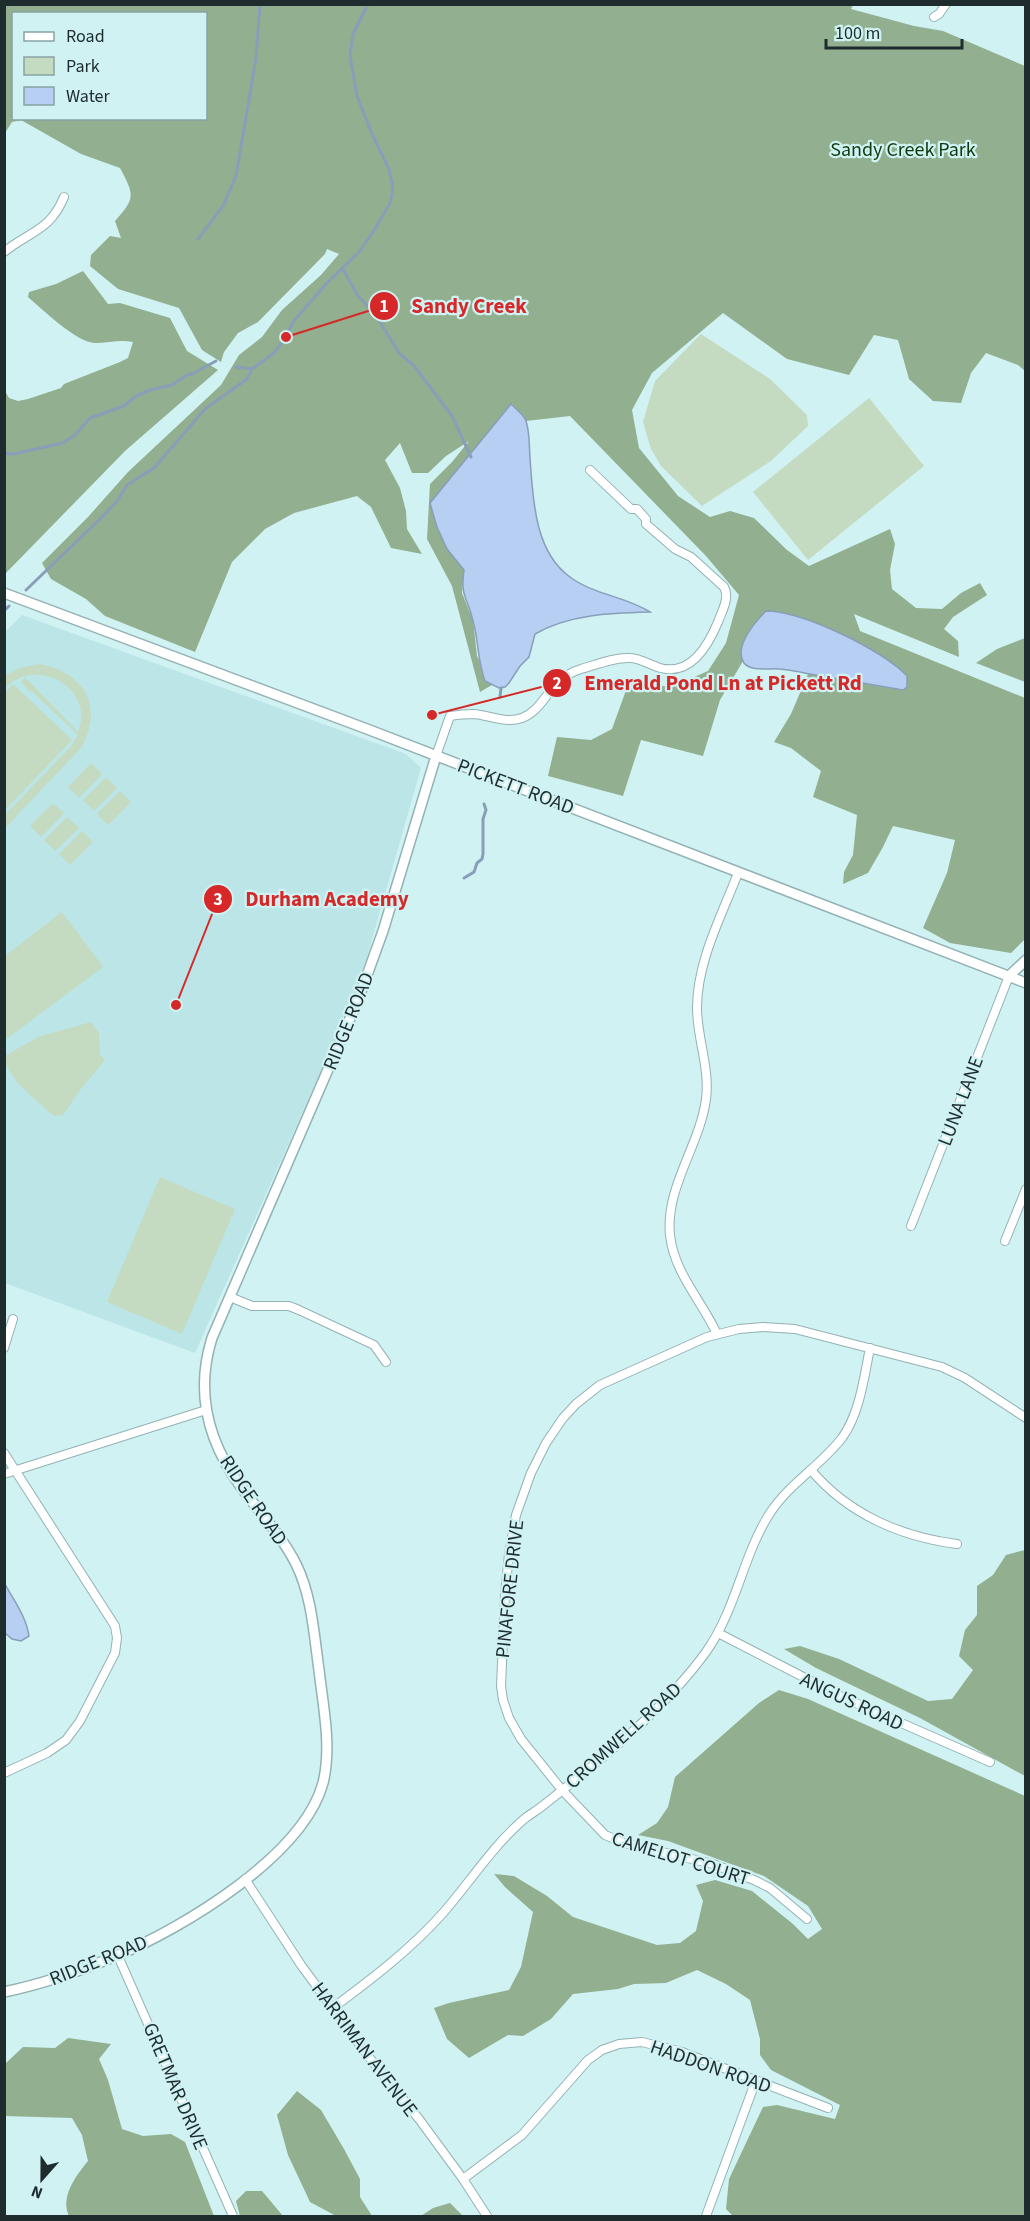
<svg xmlns="http://www.w3.org/2000/svg" width="1030" height="2221" viewBox="0 0 1030 2221" font-family="'Source Sans 3',sans-serif">
	<style>
		.built { fill: #bbe5e7 }
		.green { fill: #c4dbc1 }
		.forest { fill: #92af8f; fill-rule: evenodd }
		.water { fill: #b7cff3; stroke: #899eb8; stroke-width: 1.5 }
		.lines { fill: none; stroke-linecap: round; stroke-linejoin: round }
		.stream { stroke: #899eb8; stroke-width: 3 }
		.minor-casing { stroke: #93b2b4; stroke-width: 10 }
		.tertiary-casing { stroke: #93b2b4; stroke-width: 12 }
		.minor { stroke: #fff; stroke-width: 8 }
		.tertiary { stroke: #fff; stroke-width: 9 }
		.labels { text-anchor: middle; stroke-width: 4.5; stroke-linejoin: round; paint-order: stroke }
		.park-label { font-size: 20px; fill: #0f3a0c; stroke: #d0f2f3 }
		.street-label { font-size: 20px; fill: #1f2c2d; stroke: #d0f2f3 }
		.leader { fill: none; stroke: #d62828; stroke-width: 2 }
		.callout-dot { fill: #d62828; stroke: #d0f2f3; stroke-width: 2 }
		.mark-label { font-size: 18px; text-anchor: middle; font-weight: bold; fill: #fff }
		.callout-label { font-size: 21px; text-anchor: middle; font-weight: bold; fill: #d62828; stroke: #d0f2f3; stroke-width: 4.5; stroke-linejoin: round; paint-order: stroke }
	</style>
	<rect width="100%" height="100%" fill="#d0f2f3"/>
	<polygon class="built" points="22,615 406,754 421,768 367,957 329,1053 195,1353 5,1283 4,633"/>
	<g class="green">
		<polygon points="701,334 770,379 807,415 808,426 771,461 702,506 661,466 651,449 643,422 655,381"/>
		<polygon points="869,398 924,466 808,560 753,492"/>
		<path d="M38,664C83,671 105,706 81,748L5,828V815L71,746L78,735L33,692H30L21,682L25,677L78,732C96,689 37,655 5,688L6,675L20,668Z"/>
		<polygon points="13,684 72,740 5,810 5,693"/>
		<polygon points="91,763 102,774 79,798 68,787"/>
		<polygon points="106,777 117,788 94,811 83,800"/>
		<polygon points="120,791 131,802 108,825 97,814"/>
		<polygon points="53,803 64,813 41,837 30,826"/>
		<polygon points="67,817 79,828 55,851 44,840"/>
		<polygon points="82,831 93,842 70,865 59,854"/>
		<polygon points="62,912 103,967 5,1040 5,956"/>
		<path d="M91,1022L99,1033L100,1055L105,1060L80,1090L63,1115L54,1116C39,1102 5,1078 5,1056L38,1037Z"/>
		<polygon points="160,1177 235,1209 182,1334 107,1302"/>
	</g>
	<g class="forest">
		<path d="M5,5H853L851,9L914,26L943,31L1025,66V371L1018,365L986,353L971,373L961,403L933,401L909,379L898,340L874,335L849,375L787,359L723,313L652,373L632,410L639,448L678,496L710,517L730,511L754,518L787,550L809,566L890,529L895,544L890,570L892,589L916,608L942,609L961,593L980,583L987,595L953,617L944,629L958,641L959,657L854,614L860,631L1025,698V939L1011,953L950,943L923,928L947,873L955,840L893,826L883,847L868,873L843,884L844,872L853,855L857,815L813,797L821,771L791,748L774,742L791,714L808,674L901,690L742,650L743,661L720,700L703,756L641,740L623,796L548,776L557,737L591,740L612,729L629,682L672,687L708,671L726,643L739,595L706,556L570,416L526,421L512,404L447,549L464,570L462,593L473,620L477,656L492,685L480,692L452,586L427,539L430,484L452,462L469,441L446,456L428,473H412L400,443L385,460L400,488L406,511L407,529L422,554L391,548L371,507L357,496L294,513L265,529L232,562L195,652L105,616L86,599L51,579L42,563L88,517L128,472L221,385L239,355L262,337L282,310L321,275L339,254L327,249L325,254L258,322L238,333L224,352L221,362L202,350L179,308L118,289L90,266L91,255L110,236L121,238L115,221C135,198 135,196 120,168L81,154L21,120L12,122L5,133ZM14,14H206V118H14Z"/>
		<path d="M83,271L108,304L120,303L170,318L187,351L218,370L125,451L5,574V391L9,398L18,401L28,399L61,388L64,384L120,362L128,358L133,342C121,339 108,343 95,343C77,343 42,309 28,297L29,292L56,284Z"/>
		<polygon points="1025,638 1025,682 976,663 997,649"/>
		<polygon points="1025,1550 1025,1776 920,1718 816,1668 784,1649 800,1646 839,1659 928,1701 952,1699 973,1670 959,1656 965,1630 977,1615 977,1586 993,1575 1006,1555"/>
		<polygon points="779,1690 808,1699 1025,1796 1025,2216 733,2216 726,2209 729,2179 763,2107 777,2105 835,2119 840,2105 771,2070 760,2055 760,2039 750,2000 726,1984 697,1970 666,1983 634,1984 618,1989 573,1994 551,2019 523,2036 508,2035 469,2058 447,2039 434,2008 449,2003 509,1990 521,1967 533,1912 505,1887 494,1874 514,1876 547,1896 573,1917 657,1945 680,1943 696,1931 703,1901 696,1885 715,1880 752,1891 793,1924 808,1939 822,1929 808,1906 764,1876 668,1841 638,1835 657,1823 668,1807 675,1777 759,1703"/>
		<path d="M68,2038L111,2044L99,2059L108,2080L122,2129L143,2136L171,2134L185,2142L214,2216H69C60,2196 76,2176 88,2161L82,2135L72,2118L4,2116L6,2063L23,2047L55,2048Z"/>
		<polygon points="297,2091 321,2110 344,2149 360,2179 360,2197 372,2216 336,2216 310,2202 288,2155 277,2115"/>
		<polygon points="246,2191 262,2191 283,2216 240,2216 236,2201"/>
		<polygon points="450,2203 463,2216 421,2216 433,2208"/>
	</g>
	<g class="water">
		<path d="M511,404C516,409 524,415 526,421C530,433 529,445 530,458C533,498 534,551 570,577C594,595 625,596 650,612C612,613 569,614 535,634L529,657L520,666L509,683L505,687L499,688L485,681C477,659 479,642 473,621C468,597 460,598 464,570L447,549L437,527L430,503Z"/>
		<path d="M766,611C802,611 883,650 907,676V687L903,690C874,685 845,680 816,675C804,673 792,670 779,669C769,668 751,672 744,663C733,647 756,621 766,611Z"/>
		<path d="M5,1584C14,1601 26,1616 29,1636L21,1641L12,1639L5,1633Z"/>
	</g>
	<g class="lines">
		<g class="stream">
			<polyline points="198,239 223,206 236,176 256,58 260,4"/>
			<polyline points="343,269 358,296 375,314 399,353 414,366 452,416 471,457"/>
			<polyline points="236,367 252,369"/>
			<polyline points="4,453 13,454 63,443 76,434 90,418 124,406 136,396 150,390 172,385 187,375 192,374 216,361"/>
			<polyline points="26,590 99,520 118,500 127,485 154,468 205,409 247,379 252,369 274,353 286,337 293,322 327,283 359,252 375,229 390,203 393,189 389,169 372,134 357,96 350,56 353,34 368,4"/>
			<polyline points="4,611 9,606"/>
			<polyline points="500,697 501,688"/>
			<polyline points="464,878 474,872 477,863 482,859 483,854 483,819 486,810 484,804"/>
		</g>
		<g class="minor-casing">
			<g id="minor">
				<polyline points="934,17 939,14 946,4"/>
				<path d="M4,252C30,231 50,231 64,197"/>
				<path d="M436,756L450,716C457,715 465,714 473,714C489,715 506,724 522,718C546,709 548,679 581,669C595,665 615,657 630,658C640,658 650,665 660,668C691,676 708,646 718,622C722,611 730,598 724,587L691,557L675,549L646,524V519L637,509H631L590,470"/>
				<polyline points="911,1226 1009,976"/>
				<polyline points="1005,1241 1026,1189"/>
				<polyline points="230,1297 252,1306 289,1306 299,1310 374,1345 386,1362"/>
				<path d="M717,1334C702,1301 674,1273 670,1235C665,1188 700,1145 706,1099C710,1068 697,1038 697,1008C697,961 722,915 738,873"/>
				<polyline points="4,1348 13,1319"/>
				<polyline points="4,1453 115,1626 117,1638 115,1653 80,1721 66,1740 47,1753 4,1773"/>
				<path d="M811,1470C848,1514 901,1537 957,1544"/>
				<polyline points="4,1474 206,1410"/>
				<polyline points="718,1633 842,1697 990,1762"/>
				<polyline points="245,1879 301,1965 368,2056 419,2119 463,2179 487,2216"/>
				<polyline points="807,1919 770,1888 754,1880 713,1864 624,1843 605,1835 562,1790 521,1739 509,1718 503,1700 501,1686 505,1594 509,1554 516,1515 531,1473 546,1443 563,1418 576,1404 600,1385 707,1337 739,1329 763,1327 795,1329 942,1367 965,1378 1026,1418"/>
				<polyline points="118,1956 233,2216"/>
				<path d="M334,2007C373,1978 411,1949 443,1913C470,1882 492,1847 523,1820C530,1814 538,1810 545,1804C602,1759 663,1711 706,1652C737,1608 742,1557 770,1513C790,1483 820,1466 842,1438C860,1413 864,1377 870,1348"/>
				<polyline points="463,2179 522,2135 588,2060 602,2050 619,2044 642,2042 682,2052 828,2108"/>
				<polyline points="706,2216 756,2080"/>
			</g>
		</g>
		<g class="tertiary-casing">
			<g id="tertiary">
				<polyline points="4,593 367,729 1026,983"/>
				<polyline points="1009,976 1026,960"/>
				<path d="M4,1992C43,1984 80,1971 116,1956C183,1928 303,1856 323,1783C332,1747 323,1706 319,1670C314,1635 312,1596 296,1564C282,1536 259,1512 241,1487C208,1442 195,1392 212,1338L358,1000L383,931L436,756"/>
			</g>
		</g>
		<use href="#minor" class="minor"/>
		<use href="#tertiary" class="tertiary"/>
	</g>
	<g class="labels">
		<g class="park-label">
			<text x="903" y="156">Sandy Creek Park</text>
		</g>
		<g class="street-label">
			<text transform="translate(516 786) rotate(21)" y="7">PICKETT ROAD</text>
			<text transform="translate(348 1021) rotate(-68)" y="7">RIDGE ROAD</text>
			<text transform="translate(960 1101) rotate(-69)" y="7">LUNA LANE</text>
			<text transform="translate(254 1500) rotate(56)" y="7">RIDGE ROAD</text>
			<text transform="translate(509 1589) rotate(-84)" y="7">PINAFORE DRIVE</text>
			<text transform="translate(852 1701) rotate(25)" y="7">ANGUS ROAD</text>
			<text transform="translate(623 1735) rotate(-42)" y="7">CROMWELL ROAD</text>
			<text transform="translate(681 1858) rotate(17)" y="7">CAMELOT COURT</text>
			<text transform="translate(98 1960) rotate(-22)" y="7">RIDGE ROAD</text>
			<text transform="translate(365 2049) rotate(53)" y="7">HARRIMAN AVENUE</text>
			<text transform="translate(711 2066) rotate(19)" y="7">HADDON ROAD</text>
			<text transform="translate(176 2086) rotate(67)" y="7">GRETMAR DRIVE</text>
		</g>
	</g>
	<path class="leader" d="M286 337L384 306M432 715L557 683M176 1005L218 899"/>
	<g class="callout-dot">
		<circle cx="286" cy="337" r="6"/>
		<circle cx="432" cy="715" r="6"/>
		<circle cx="176" cy="1005" r="6"/>
		<circle cx="384" cy="306" r="15"/>
		<circle cx="557" cy="683" r="15"/>
		<circle cx="218" cy="899" r="15"/>
	</g>
	<g class="mark-label">
		<text x="384" y="312">1</text>
		<text x="557" y="689">2</text>
		<text x="218" y="905">3</text>
	</g>
	<g class="callout-label">
		<text x="469" y="313">Sandy Creek</text>
		<text x="723" y="690">Emerald Pond Ln at Pickett Rd</text>
		<text x="327" y="906">Durham Academy</text>
	</g>
	<rect width="1030" height="2221" fill="none" stroke="#1f2c2d" stroke-width="12"/>
	<rect x="12" y="12" width="195" height="108" fill="#d0f2f3" stroke="#89a3a4" stroke-width="1.5"/>
	<rect x="24" y="32" width="30" height="9" fill="#ffffff" stroke="#89a3a4" stroke-width="1.5"/>
	<text x="66" y="42" font-size="18" fill="#1f2c2d">Road</text>
	<rect x="24" y="57" width="30" height="18" fill="#c4dbc1" stroke="#89a3a4" stroke-width="1.5"/>
	<text x="66" y="72" font-size="18" fill="#1f2c2d">Park</text>
	<rect x="24" y="87" width="30" height="18" fill="#b7cff3" stroke="#89a3a4" stroke-width="1.5"/>
	<text x="66" y="102" font-size="18" fill="#1f2c2d">Water</text>
	<g transform="translate(42 2179) rotate(201)" stroke="#d0f2f3" stroke-width="4.5" paint-order="stroke">
	<path d="M0-4.5L10 22L0 15L-10 22Z" fill="#1f2c2d"/>
	<text y="-9" font-size="16" font-weight="bold" text-anchor="middle" fill="#1f2c2d">N</text>
	</g>
	<path d="M826 39v9h136v-9" fill="none" stroke="#1f2c2d" stroke-width="3"/>
	<text x="835" y="39" font-size="18" fill="#1f2c2d" stroke="#d0f2f3" stroke-width="4.5" paint-order="stroke">100 m</text>
</svg>
